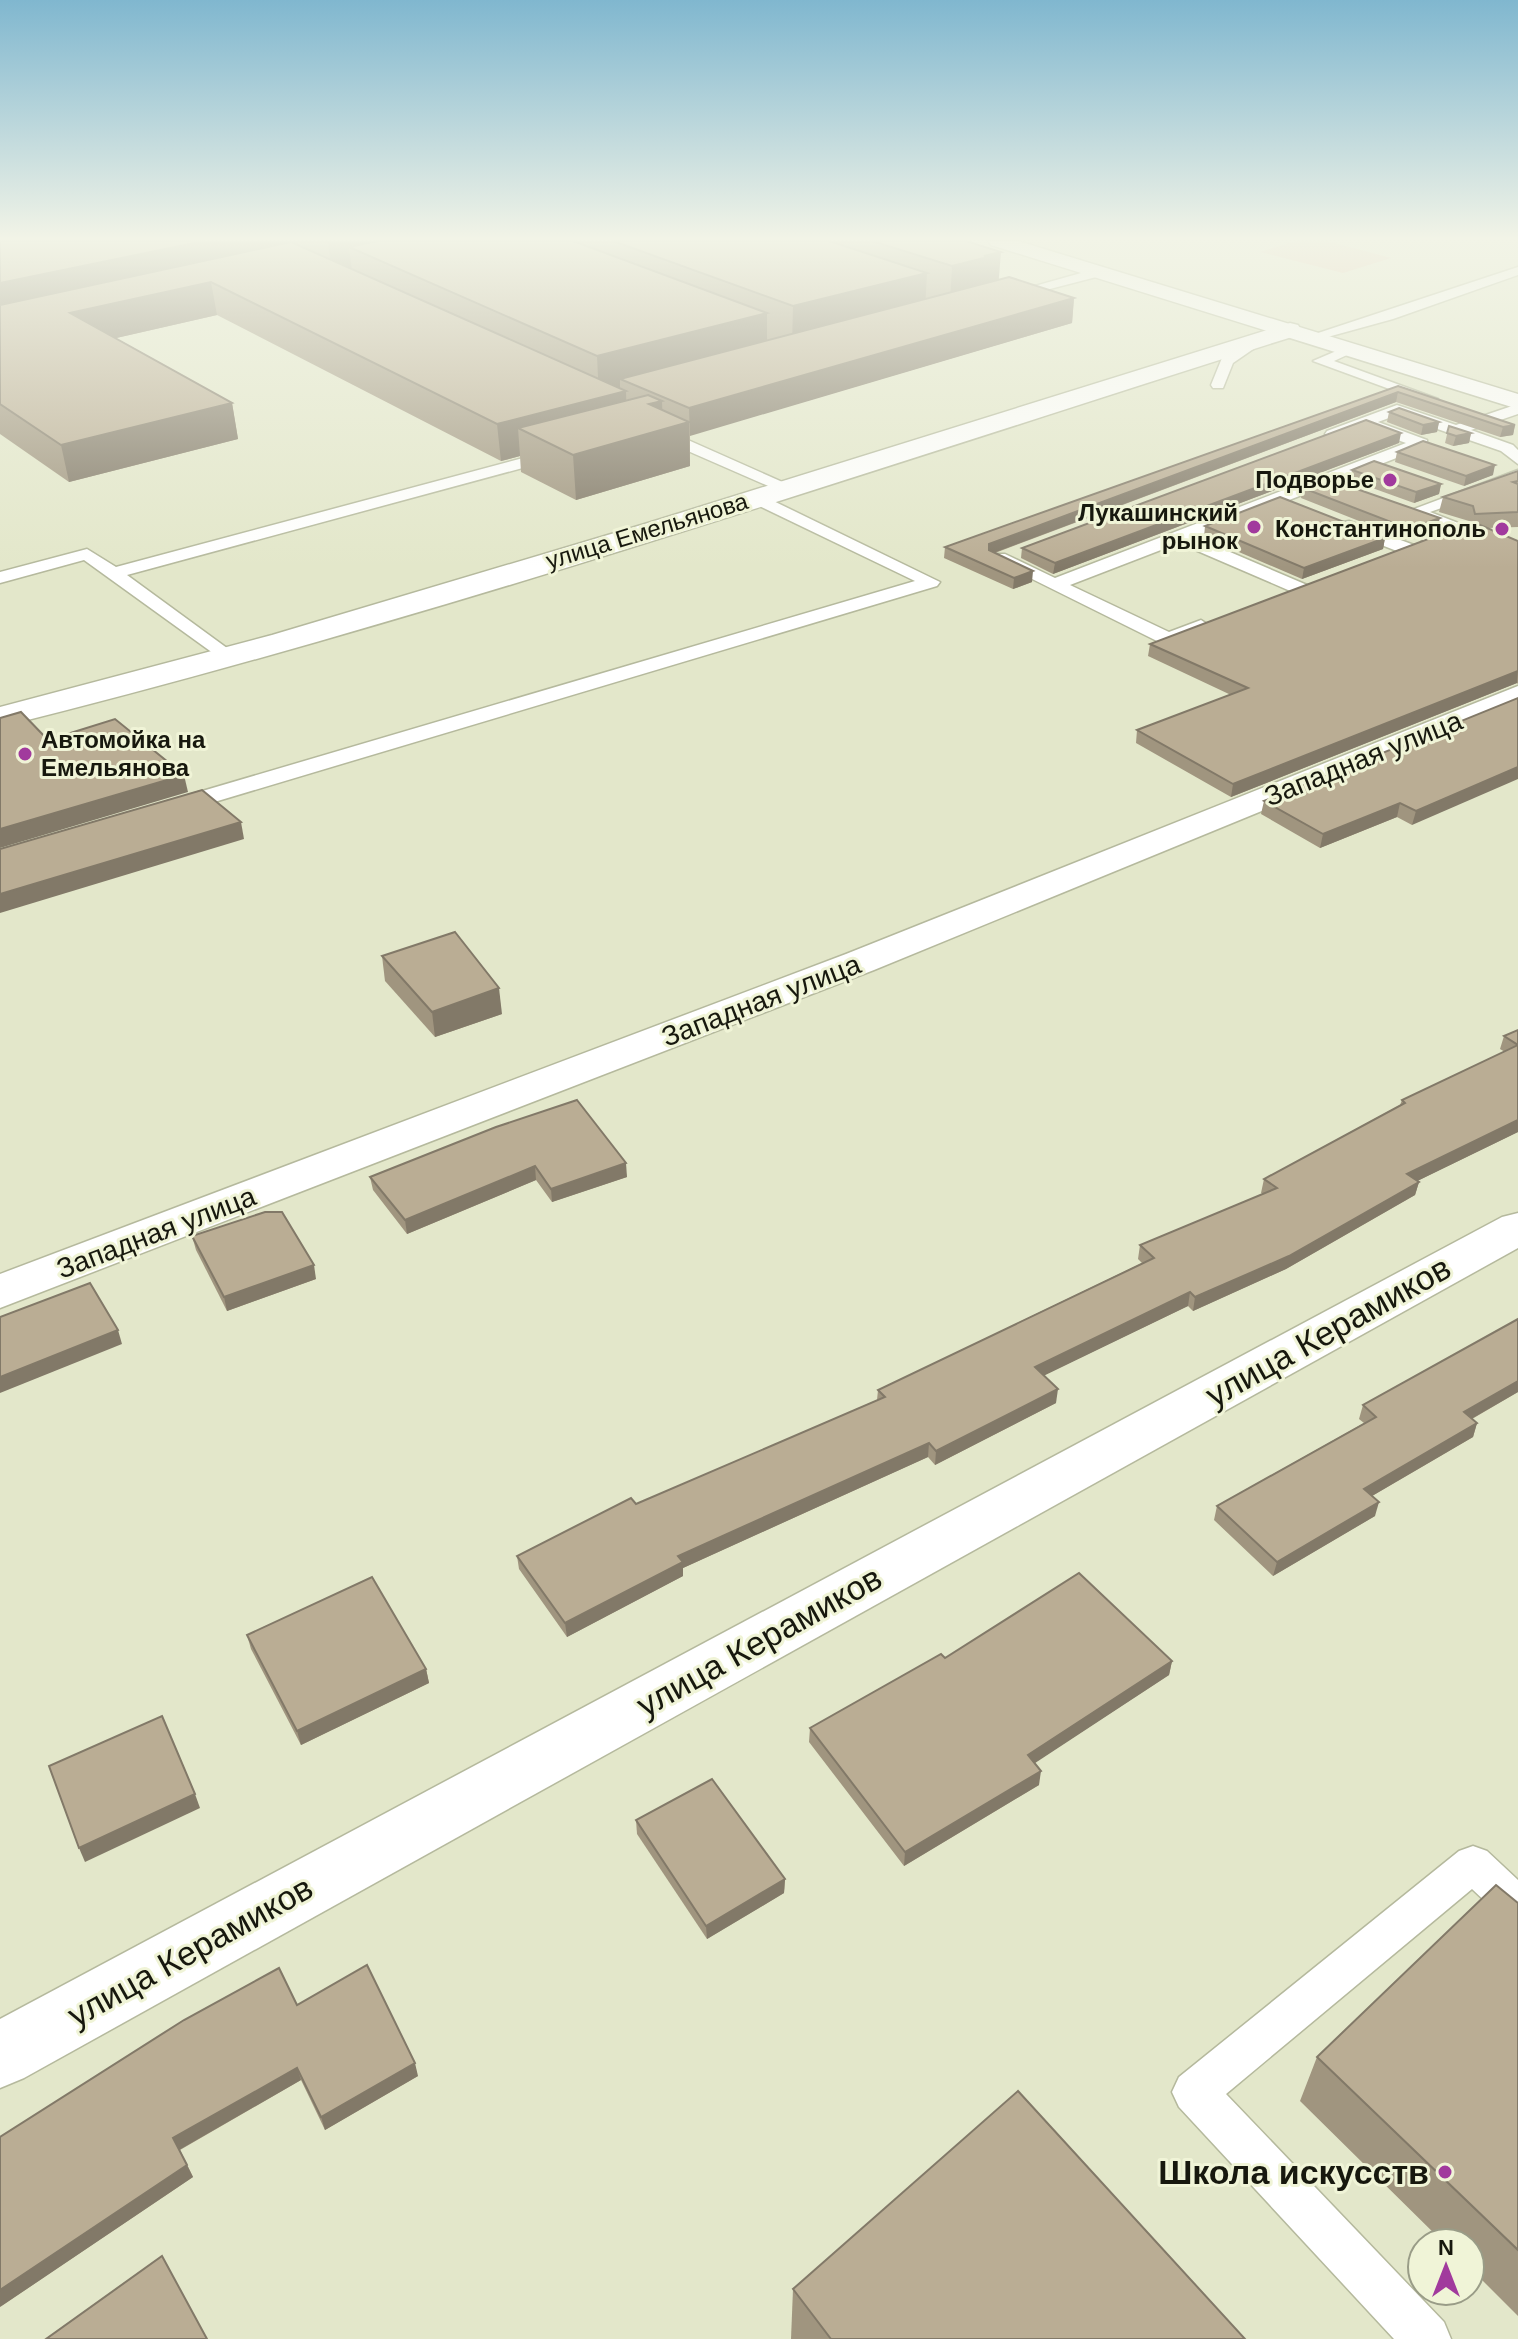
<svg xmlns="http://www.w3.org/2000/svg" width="1518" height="2339" viewBox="0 0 1518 2339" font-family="Arial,sans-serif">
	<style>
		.green { fill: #e5c2ab }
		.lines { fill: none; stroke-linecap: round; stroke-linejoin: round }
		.lane-casing { stroke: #b5b99d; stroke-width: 3 }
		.street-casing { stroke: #b5b99d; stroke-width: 3 }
		.secondary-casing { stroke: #b5b99d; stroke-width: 3 }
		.lane { fill: #fff; fill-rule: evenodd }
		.street { fill: #fff; fill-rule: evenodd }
		.secondary { fill: #fff; fill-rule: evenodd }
		.wall { fill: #a0957f }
		.shaded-wall { fill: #827968 }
		.building { fill: #baad94; stroke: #827968; stroke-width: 2 }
		.poi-dot { fill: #a13a9d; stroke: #f0f4d7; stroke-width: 3 }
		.labels { text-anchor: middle; stroke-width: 6; stroke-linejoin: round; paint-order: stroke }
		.far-poi-label { font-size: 24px; font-weight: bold; fill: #17180e; stroke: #f0f4d7; text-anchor: end }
		.far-street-label { font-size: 24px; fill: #17180e; stroke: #f0f4d7 }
		.street-label { font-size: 28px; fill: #17180e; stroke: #f0f4d7 }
		.near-street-label { font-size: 34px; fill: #17180e; stroke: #f0f4d7 }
		.near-poi-label { font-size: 34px; font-weight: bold; fill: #17180e; stroke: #f0f4d7; text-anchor: end }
	</style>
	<rect width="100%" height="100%" fill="#e3e7ca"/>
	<polygon class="green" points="1296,241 1327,241 1391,258 1343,273 1260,252"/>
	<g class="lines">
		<g class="lane-casing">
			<g id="lane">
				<polygon points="1518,267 1518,275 1393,319 1313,341 1306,337"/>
				<polygon points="1099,268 1105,272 1104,275 1003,301 996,297"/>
				<polygon points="1250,340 1262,343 1233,363 1223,388 1213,388 1211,385 1222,358"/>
				<polygon points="1348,346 1360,349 1334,361 1438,399 1425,402 1313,361"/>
				<polygon points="1518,404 1518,414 1471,430 1513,445 1518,450 1518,464 1501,451 1397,415 1378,422 1427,440 1427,446 1195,537 1307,585 1307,593 1295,593 1179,543 1070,585 1169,632 1201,620 1210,626 1175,643 1161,643 990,558 993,554 1005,554 1055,578 1406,443 1364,428 1333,439 1325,434 1327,431 1397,405 1456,425"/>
				<polygon points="649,428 661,428 796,488 788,493 782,492 649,434"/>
				<polygon points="557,449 563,451 563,457 127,575 231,651 234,655 231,659 224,661 84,560 0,583 0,572 87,549 116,567"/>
				<polygon points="1518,470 1518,481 1430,512 1471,528 1437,544 1425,544 1422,540 1446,528 1406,512"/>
				<polygon points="755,492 940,582 937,586 181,812 165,812 162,807 165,802 915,581 749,501 747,497"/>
				<polygon points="1349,521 1414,545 1417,549 1408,554 1402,553 1343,530 1343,522"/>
				<polygon points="1473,1846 1487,1851 1518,1880 1518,1925 1504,1919 1472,1889 1226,2094 1444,2322 1451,2339 1394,2339 1179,2107 1172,2092 1179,2077 1459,1851"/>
			</g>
		</g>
		<g class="street-casing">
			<g id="street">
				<path d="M1290,323L1298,325L1301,330L1298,335C868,471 438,618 0,727V707L272,635L648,523Z"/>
				<polygon points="1518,686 1518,706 874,970 0,1308 0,1274 846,954"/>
				<polygon points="1518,1213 1518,1248 24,2078 0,2088 0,2019 1502,1217"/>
			</g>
		</g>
		<g class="secondary-casing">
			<polygon id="secondary" points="988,241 1018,241 1518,394 1518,409 991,245"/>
		</g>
		<use href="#lane" class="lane"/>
		<use href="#street" class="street"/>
		<use href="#secondary" class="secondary"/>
	</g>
	<g class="wall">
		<polygon points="0,241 966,241 999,280 1074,298 1072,323 690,435 690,466 576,500 521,472 520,456 501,461 217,315 116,338 232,403 238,439 69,482 0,434"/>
		<polygon points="1398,386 1515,425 1513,435 1500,437 1396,402 995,553 1032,582 1013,589 944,558 945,547"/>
		<polygon points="1389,412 1439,422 1437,432 1421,435 1387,422"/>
		<polygon points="1449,426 1471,433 1469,443 1453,446 1445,443"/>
		<polygon points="1399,443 1053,574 1021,558 1022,548"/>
		<polygon points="1397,452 1493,475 1464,486 1395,462"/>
		<polygon points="1352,470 1441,484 1439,494 1414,503 1350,480"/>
		<polygon points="1518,471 1518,527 1488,528 1518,541 1518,684 1517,683 1231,797 1136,743 1137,730 1231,695 1148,656 1150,644 1469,523 1469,521 1439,512 1443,497"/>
		<polygon points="1303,488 1437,528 1407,540 1301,498"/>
		<polygon points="1205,526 1385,538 1383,549 1302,579 1204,537"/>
		<polygon points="1518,698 1412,825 1397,817 1320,848 1261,814 1264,801"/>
		<polygon points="382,956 502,1014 435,1037 385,981"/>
		<polygon points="1518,1030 1518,1132 1417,1181 1419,1182 1415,1195 1286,1269 1193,1311 1188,1306 1044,1375 1056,1403 935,1465 928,1457 683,1568 683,1576 567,1637 519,1569 517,1556 877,1400 878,1390 1142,1263 1138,1259 1140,1245 1263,1194 1261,1193 1264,1179 1400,1105 1402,1100 1505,1052 1500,1049 1504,1036"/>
		<polygon points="496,1127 627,1177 552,1202 536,1180 407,1234 373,1190 370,1177"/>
		<polygon points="192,1236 316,1279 227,1311 196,1250"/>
		<polygon points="1518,1319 1518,1392 1472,1419 1477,1423 1473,1437 1372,1496 1375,1516 1273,1576 1214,1520 1217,1506 1364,1423 1359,1419 1363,1405"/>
		<polygon points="247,1635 426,1669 429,1683 301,1745 251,1649"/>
		<polygon points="945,1658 1172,1661 1169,1675 1034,1763 1039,1785 904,1866 809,1742 810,1728"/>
		<polygon points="636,1820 785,1879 784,1893 707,1939 637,1834"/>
		<polygon points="1518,1903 1518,2316 1470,2268 1470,2243 1444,2243 1300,2101 1317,2057"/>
		<polygon points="297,2005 418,2076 325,2130 301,2080 180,2150 193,2177 0,2307"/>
		<polygon points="793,2289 1245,2339 791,2339"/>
	</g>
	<g class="shaded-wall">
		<polygon points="204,241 294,241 296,259 0,322 0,283"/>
		<polygon points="328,241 490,241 349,247 352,271 332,275"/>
		<polygon points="1001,252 998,289 950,304 952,266"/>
		<polygon points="927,273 925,311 792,346 793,306"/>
		<polygon points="211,282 217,315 77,347 70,313"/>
		<polygon points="1074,298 1072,323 690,436 689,408"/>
		<polygon points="767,313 767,352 620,379 620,391 599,397 597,356"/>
		<polygon points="626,391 627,427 518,428 520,456 501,461 497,424"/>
		<polygon points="1398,392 1396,402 988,555 989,544"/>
		<polygon points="662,401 663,430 689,422 690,466 576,500 573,455 649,404"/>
		<polygon points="232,403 238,439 69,482 61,445"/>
		<polygon points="1439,422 1437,432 1421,435 1423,425"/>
		<polygon points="1515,425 1513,435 1500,437 1503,427"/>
		<polygon points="1401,433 1399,443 1053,574 1055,563"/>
		<polygon points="1471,433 1469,443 1453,446 1456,436"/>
		<polygon points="1495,465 1493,475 1464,486 1466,476"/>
		<polygon points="1441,484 1439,494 1414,503 1416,492"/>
		<polygon points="1440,518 1437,528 1407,540 1409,529"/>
		<polygon points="1385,538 1383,549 1302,579 1304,568"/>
		<polygon points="1033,571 1032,582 1013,589 1014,578"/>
		<polygon points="1518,671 1517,683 1231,797 1233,784"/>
		<polygon points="1518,767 1518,779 1412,825 1416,811"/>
		<polygon points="184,775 188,792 0,848 0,829"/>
		<polygon points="1400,803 1397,817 1320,848 1323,834"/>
		<polygon points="241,822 244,839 0,913 0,894"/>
		<polygon points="499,988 502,1014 435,1037 432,1012"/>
		<polygon points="1518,1120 1518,1132 1403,1188 1407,1174"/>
		<polygon points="626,1163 627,1177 552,1202 551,1189"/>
		<polygon points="535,1166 536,1180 407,1234 405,1220"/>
		<polygon points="1419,1182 1415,1195 1286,1269 1193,1311 1195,1297"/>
		<polygon points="314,1265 316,1279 227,1311 224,1297"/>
		<polygon points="1190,1292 1188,1306 1033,1381 1035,1367"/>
		<polygon points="118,1330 122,1344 0,1393 0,1377"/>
		<polygon points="1518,1381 1518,1392 1459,1426 1464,1412"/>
		<polygon points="1058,1389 1056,1403 935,1465 936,1451"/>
		<polygon points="1477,1423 1473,1437 1360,1503 1364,1489"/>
		<polygon points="929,1443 928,1457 683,1568 683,1576 567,1637 565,1623 678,1556"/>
		<polygon points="1379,1502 1375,1516 1273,1576 1277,1562"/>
		<polygon points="1172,1661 1169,1675 1026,1769 1028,1755"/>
		<polygon points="426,1669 429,1683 301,1745 297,1731"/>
		<polygon points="1041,1771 1039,1785 904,1866 905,1852"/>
		<polygon points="195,1794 200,1808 85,1862 79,1848"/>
		<polygon points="785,1879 784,1893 707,1939 706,1926"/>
		<polygon points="415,2063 418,2076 325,2130 321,2117"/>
		<polygon points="297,2068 301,2080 179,2150 173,2138"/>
		<polygon points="187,2165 193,2177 0,2307 0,2290"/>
	</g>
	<g class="building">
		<polygon points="0,241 204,241 0,283"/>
		<polygon points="378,241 573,241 767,313 597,356 349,247"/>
		<polygon points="613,241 829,241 927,273 793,306"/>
		<polygon points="872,241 966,241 1001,252 984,256 988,257 952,266"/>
		<polygon points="291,242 626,391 497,424 211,282 70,313 232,403 61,445 0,404 0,305"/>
		<polygon points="1009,277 1074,298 689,408 620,379"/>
		<polygon points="1398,386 1515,425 1503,427 1398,392 989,544 989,550 1033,571 1014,578 945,547"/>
		<polygon points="648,395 662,401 649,404 689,422 573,455 518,428"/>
		<polygon points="1399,408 1439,422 1423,425 1389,412"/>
		<polygon points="1366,420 1401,433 1055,563 1022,548"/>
		<polygon points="1449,426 1471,433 1456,436 1447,433"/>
		<polygon points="1423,441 1495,465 1466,476 1397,452"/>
		<polygon points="1374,461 1441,484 1416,492 1352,470"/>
		<polygon points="1518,471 1518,481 1513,482 1518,484 1518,512 1475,514 1473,506 1443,497"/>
		<polygon points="1328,479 1440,518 1409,529 1303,488"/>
		<polygon points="1280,497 1385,538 1304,568 1205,526"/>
		<polygon points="1473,522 1518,541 1518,671 1233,784 1137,730 1248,688 1150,644"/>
		<polygon points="1518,698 1518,767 1416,811 1400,803 1323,834 1264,801"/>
		<polygon points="21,712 48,740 115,719 184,775 0,829 0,718"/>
		<polygon points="202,790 241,822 0,894 0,849"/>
		<polygon points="455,932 499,988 432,1012 382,956"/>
		<polygon points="1518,1030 1518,1045 1504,1036"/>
		<polygon points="1518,1045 1518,1120 1407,1174 1419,1182 1289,1256 1195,1297 1190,1292 1035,1367 1058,1389 936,1451 929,1443 678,1556 683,1562 565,1623 517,1556 631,1498 636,1504 885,1397 878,1390 1154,1258 1140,1245 1277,1188 1264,1179 1405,1103 1402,1100"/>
		<polygon points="577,1100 626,1163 551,1189 535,1166 405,1220 370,1177 496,1127"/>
		<polygon points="265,1212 282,1212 314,1265 224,1297 192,1236"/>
		<polygon points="90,1283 118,1330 0,1377 0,1317"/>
		<polygon points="1518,1319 1518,1381 1464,1412 1477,1423 1364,1489 1379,1502 1277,1562 1217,1506 1376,1417 1363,1405"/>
		<polygon points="1079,1573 1172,1661 1028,1755 1041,1771 905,1852 810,1728 941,1654 945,1658"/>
		<polygon points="372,1577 426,1669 297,1731 247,1635"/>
		<polygon points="162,1716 195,1794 79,1848 49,1766"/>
		<polygon points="712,1779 785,1879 706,1926 636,1820"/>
		<polygon points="1496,1885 1518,1903 1518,2250 1317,2057"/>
		<polygon points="367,1965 415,2063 321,2117 297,2068 173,2138 187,2165 0,2290 0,2137 184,2020 279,1968 297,2005"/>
		<polygon points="1018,2091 1245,2339 831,2339 793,2289"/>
		<polygon points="162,2256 207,2339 46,2339"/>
	</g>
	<linearGradient id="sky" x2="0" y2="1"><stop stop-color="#80b7cf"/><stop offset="0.42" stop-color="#f2f4e7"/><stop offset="1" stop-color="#f2f4e7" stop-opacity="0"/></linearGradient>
	<rect width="1518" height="568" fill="url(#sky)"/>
	<g class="poi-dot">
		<circle cx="1390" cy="480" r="8"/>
		<circle cx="1254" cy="527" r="8"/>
		<circle cx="1502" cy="529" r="8"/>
		<circle cx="25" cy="754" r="8"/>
		<circle cx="1445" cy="2172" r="8"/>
	</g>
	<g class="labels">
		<g class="far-poi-label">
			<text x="1374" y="488">Подворье</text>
			<text x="1238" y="521">Лукашинский<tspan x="1238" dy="28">рынок</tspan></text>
			<text x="1486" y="537">Константинополь</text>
			<text x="41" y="748" text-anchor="start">Автомойка на<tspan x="41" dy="28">Емельянова</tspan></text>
		</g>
		<g class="far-street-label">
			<text transform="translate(647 531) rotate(-17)" y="8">улица Емельянова</text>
		</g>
		<g class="street-label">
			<text transform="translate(1363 758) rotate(-22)" y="10">Западная улица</text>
			<text transform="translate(761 1000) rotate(-21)" y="10">Западная улица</text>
			<text transform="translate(156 1232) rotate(-21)" y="10">Западная улица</text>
		</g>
		<g class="near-street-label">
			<text transform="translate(1328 1331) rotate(-29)" y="12">улица Керамиков</text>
			<text transform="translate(759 1641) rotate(-29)" y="12">улица Керамиков</text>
			<text transform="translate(190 1951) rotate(-29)" y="12">улица Керамиков</text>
		</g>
		<g class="near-poi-label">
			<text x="1429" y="2184">Школа искусств</text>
		</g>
	</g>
	<g transform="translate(1446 2267)"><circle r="38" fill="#f0f4d7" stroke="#999c87" stroke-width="2"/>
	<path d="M0-6L14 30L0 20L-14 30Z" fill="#a13a9d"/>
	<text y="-12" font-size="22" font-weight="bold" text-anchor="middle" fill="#17180e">N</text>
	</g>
</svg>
